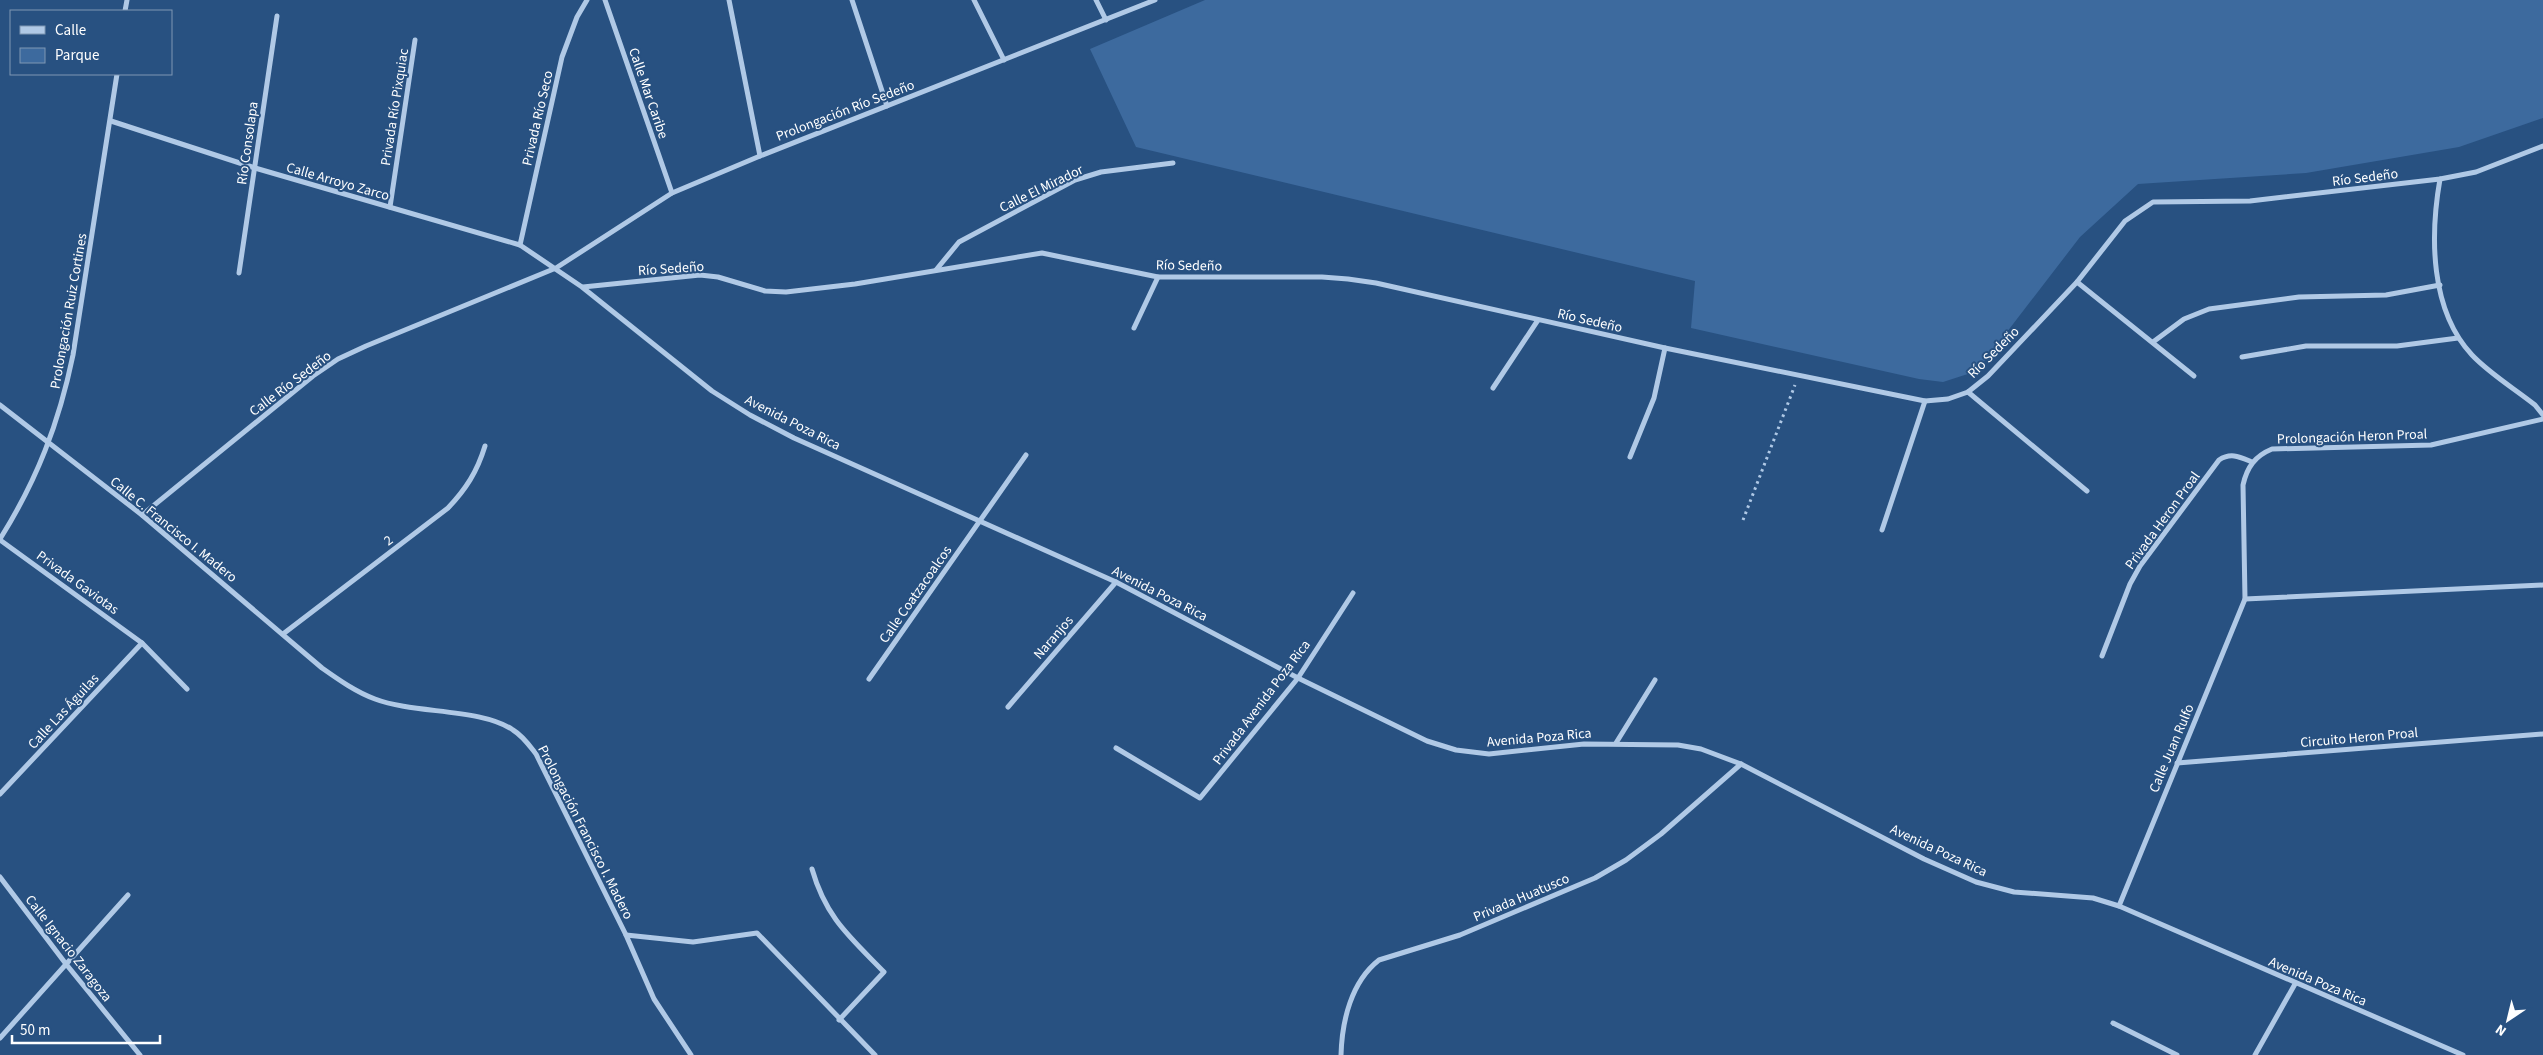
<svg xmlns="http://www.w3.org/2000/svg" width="2543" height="1055" viewBox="0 0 2543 1055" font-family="'Source Sans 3',sans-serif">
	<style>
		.green { fill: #3d6a9e }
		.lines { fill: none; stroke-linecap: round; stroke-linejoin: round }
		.path { stroke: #b0c9e6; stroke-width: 3; stroke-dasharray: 2.5 4; stroke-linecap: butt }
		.minor { stroke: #b0c9e6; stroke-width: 5 }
		.labels { text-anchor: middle; stroke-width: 4; stroke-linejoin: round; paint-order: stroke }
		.street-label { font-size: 14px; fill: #fff; stroke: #285181 }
	</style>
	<rect width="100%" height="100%" fill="#285181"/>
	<polygon class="green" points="1205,0 2543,0 2543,118 2459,147 2306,173 2138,184 2080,237 1977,371 1943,382 1919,379 1691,328 1695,281 1136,147 1090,49"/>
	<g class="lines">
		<polyline class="path" points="1743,520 1795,385"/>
		<g class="minor">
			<polyline points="605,0 672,193"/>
			<polyline points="729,0 760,156"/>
			<polyline points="852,0 887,106"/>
			<polyline points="974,0 1004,60"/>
			<polyline points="1096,0 1106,20"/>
			<polyline points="125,11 127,0"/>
			<polyline points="111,121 255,168 520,245 582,287 712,391 750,415 794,438 1116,582 1298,678 1427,741 1456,750 1489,754 1584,744 1678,745 1701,749 1741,764 1924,859 1976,882 2014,892 2093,898 2119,906 2463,1055"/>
			<path d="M2440,179C2430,236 2430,310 2472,355C2490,374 2515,389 2535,405L2543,415"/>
			<polyline points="390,207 415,40"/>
			<polyline points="520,245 562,57 577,17 587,0"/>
			<polyline points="936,270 959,242 1075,180 1101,172 1173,163"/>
			<polyline points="239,273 277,16"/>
			<polyline points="2077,282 2194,376"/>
			<polyline points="583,287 700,275 718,277 765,291 786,292 855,284 1042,253 1158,277 1322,277 1348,279 1376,283 1665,348 1925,401 1948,399 1968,392 1988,376 2077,282 2125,221 2153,202 2250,201 2440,179 2476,172 2543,146"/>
			<polyline points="1134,328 1158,277"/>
			<polyline points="2153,342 2184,319 2209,309 2299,297 2386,295 2440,285"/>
			<polyline points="2242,357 2306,346 2397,346 2458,338"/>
			<polyline points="1493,388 1538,320"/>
			<polyline points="1968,392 2087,491"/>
			<path d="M0,405L142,515L322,668C339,680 356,692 375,699C414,714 481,708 513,730C523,736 529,745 536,754L626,935L654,999L691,1055"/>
			<polyline points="1630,457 1654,398 1665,348"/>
			<polyline points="142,515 313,376 338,359 366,346 556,268 672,193 760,156 1155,0"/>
			<polyline points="1882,530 1925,401"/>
			<path d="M0,539C37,480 59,423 73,355L117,74"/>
			<polyline points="0,540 142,643 187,689"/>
			<polyline points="2245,599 2543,585"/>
			<path d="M283,634L448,508C466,489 477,472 485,446"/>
			<path d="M2102,656L2130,584L2140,566L2219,460C2231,452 2240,457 2252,462"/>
			<polyline points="869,679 1026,455"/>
			<polyline points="1008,707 1116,582"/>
			<polyline points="1616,743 1655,680"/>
			<polyline points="1116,748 1200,798 1298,678 1353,593"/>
			<polyline points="2177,763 2543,734"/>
			<polyline points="0,794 142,643"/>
			<path d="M812,869C826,918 850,937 884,972L839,1020"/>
			<polyline points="0,877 66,964 140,1055"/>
			<path d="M2119,906L2245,599L2243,485C2247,467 2255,456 2272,449L2431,445L2543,419"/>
			<polyline points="626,935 693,942 757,933 875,1055"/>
			<polyline points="2113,1023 2177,1055"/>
			<polyline points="0,1038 128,895"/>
			<path d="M1341,1055C1342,1021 1351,982 1379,960L1460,935L1595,878L1626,860L1661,834L1741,764"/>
			<polyline points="2255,1055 2295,984"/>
		</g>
	</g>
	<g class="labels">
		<g class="street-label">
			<text transform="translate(649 93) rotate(71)" y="5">Calle Mar Caribe</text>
			<text transform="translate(394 107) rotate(-81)" y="5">Privada Río Pixquiac</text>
			<text transform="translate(845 110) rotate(-21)" y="5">Prolongación Río Sedeño</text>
			<text transform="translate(537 118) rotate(-77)" y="5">Privada Río Seco</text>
			<text transform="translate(247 143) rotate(-82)" y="5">Río Consolapa</text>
			<text transform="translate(2365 177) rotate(-7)" y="5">Río Sedeño</text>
			<text transform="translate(338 181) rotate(16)" y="5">Calle Arroyo Zarco</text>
			<text transform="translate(1041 188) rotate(-26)" y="5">Calle El Mirador</text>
			<text transform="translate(1189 265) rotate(1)" y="5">Río Sedeño</text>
			<text transform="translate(671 268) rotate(-4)" y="5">Río Sedeño</text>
			<text transform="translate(68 311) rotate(-80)" y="5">Prolongación Ruiz Cortines</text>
			<text transform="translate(1590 320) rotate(13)" y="5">Río Sedeño</text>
			<text transform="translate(1993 352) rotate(-45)" y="5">Río Sedeño</text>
			<text transform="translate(290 383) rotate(-37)" y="5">Calle Río Sedeño</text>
			<text transform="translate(793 422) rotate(27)" y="5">Avenida Poza Rica</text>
			<text transform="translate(2352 436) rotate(-2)" y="5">Prolongación Heron Proal</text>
			<text transform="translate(2162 520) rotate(-54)" y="5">Privada Heron Proal</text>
			<text transform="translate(174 529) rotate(39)" y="5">Calle C. Francisco I. Madero</text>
			<text transform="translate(388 540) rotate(-37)" y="5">2</text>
			<text transform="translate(78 582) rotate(36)" y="5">Privada Gaviotas</text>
			<text transform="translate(1160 593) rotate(27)" y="5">Avenida Poza Rica</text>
			<text transform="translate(915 594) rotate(-55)" y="5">Calle Coatzacoalcos</text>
			<text transform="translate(1053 637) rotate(-49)" y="5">Naranjos</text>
			<text transform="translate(1261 702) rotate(-53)" y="5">Privada Avenida Poza Rica</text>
			<text transform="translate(63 711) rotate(-47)" y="5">Calle Las Águilas</text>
			<text transform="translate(1539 737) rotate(-5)" y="5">Avenida Poza Rica</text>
			<text transform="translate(2359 737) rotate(-5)" y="5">Circuito Heron Proal</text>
			<text transform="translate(2171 748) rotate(-67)" y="5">Calle Juan Rulfo</text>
			<text transform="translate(586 832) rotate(63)" y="5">Prolongación Francisco I. Madero</text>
			<text transform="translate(1939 850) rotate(25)" y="5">Avenida Poza Rica</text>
			<text transform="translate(1521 897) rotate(-23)" y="5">Privada Huatusco</text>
			<text transform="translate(69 948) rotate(52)" y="5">Calle Ignacio Zaragoza</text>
			<text transform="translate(2318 981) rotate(23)" y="5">Avenida Poza Rica</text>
		</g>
	</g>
	<rect x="10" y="10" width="162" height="65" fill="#285181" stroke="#7e97b3"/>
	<rect x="20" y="26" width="25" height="8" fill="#b0c9e6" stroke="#7e97b3"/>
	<text x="55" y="35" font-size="15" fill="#ffffff">Calle</text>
	<rect x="20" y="48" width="25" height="15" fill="#3d6a9e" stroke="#7e97b3"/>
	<text x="55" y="60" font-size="15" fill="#ffffff">Parque</text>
	<g transform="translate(2508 1020) rotate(215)" stroke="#285181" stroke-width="4" paint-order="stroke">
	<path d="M0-4L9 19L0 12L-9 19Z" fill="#ffffff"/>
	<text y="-8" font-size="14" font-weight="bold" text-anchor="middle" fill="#ffffff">N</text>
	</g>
	<path d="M12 1035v8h148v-8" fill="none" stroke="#ffffff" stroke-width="2.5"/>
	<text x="20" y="1035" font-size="15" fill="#ffffff" stroke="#285181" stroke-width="4" paint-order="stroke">50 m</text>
</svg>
